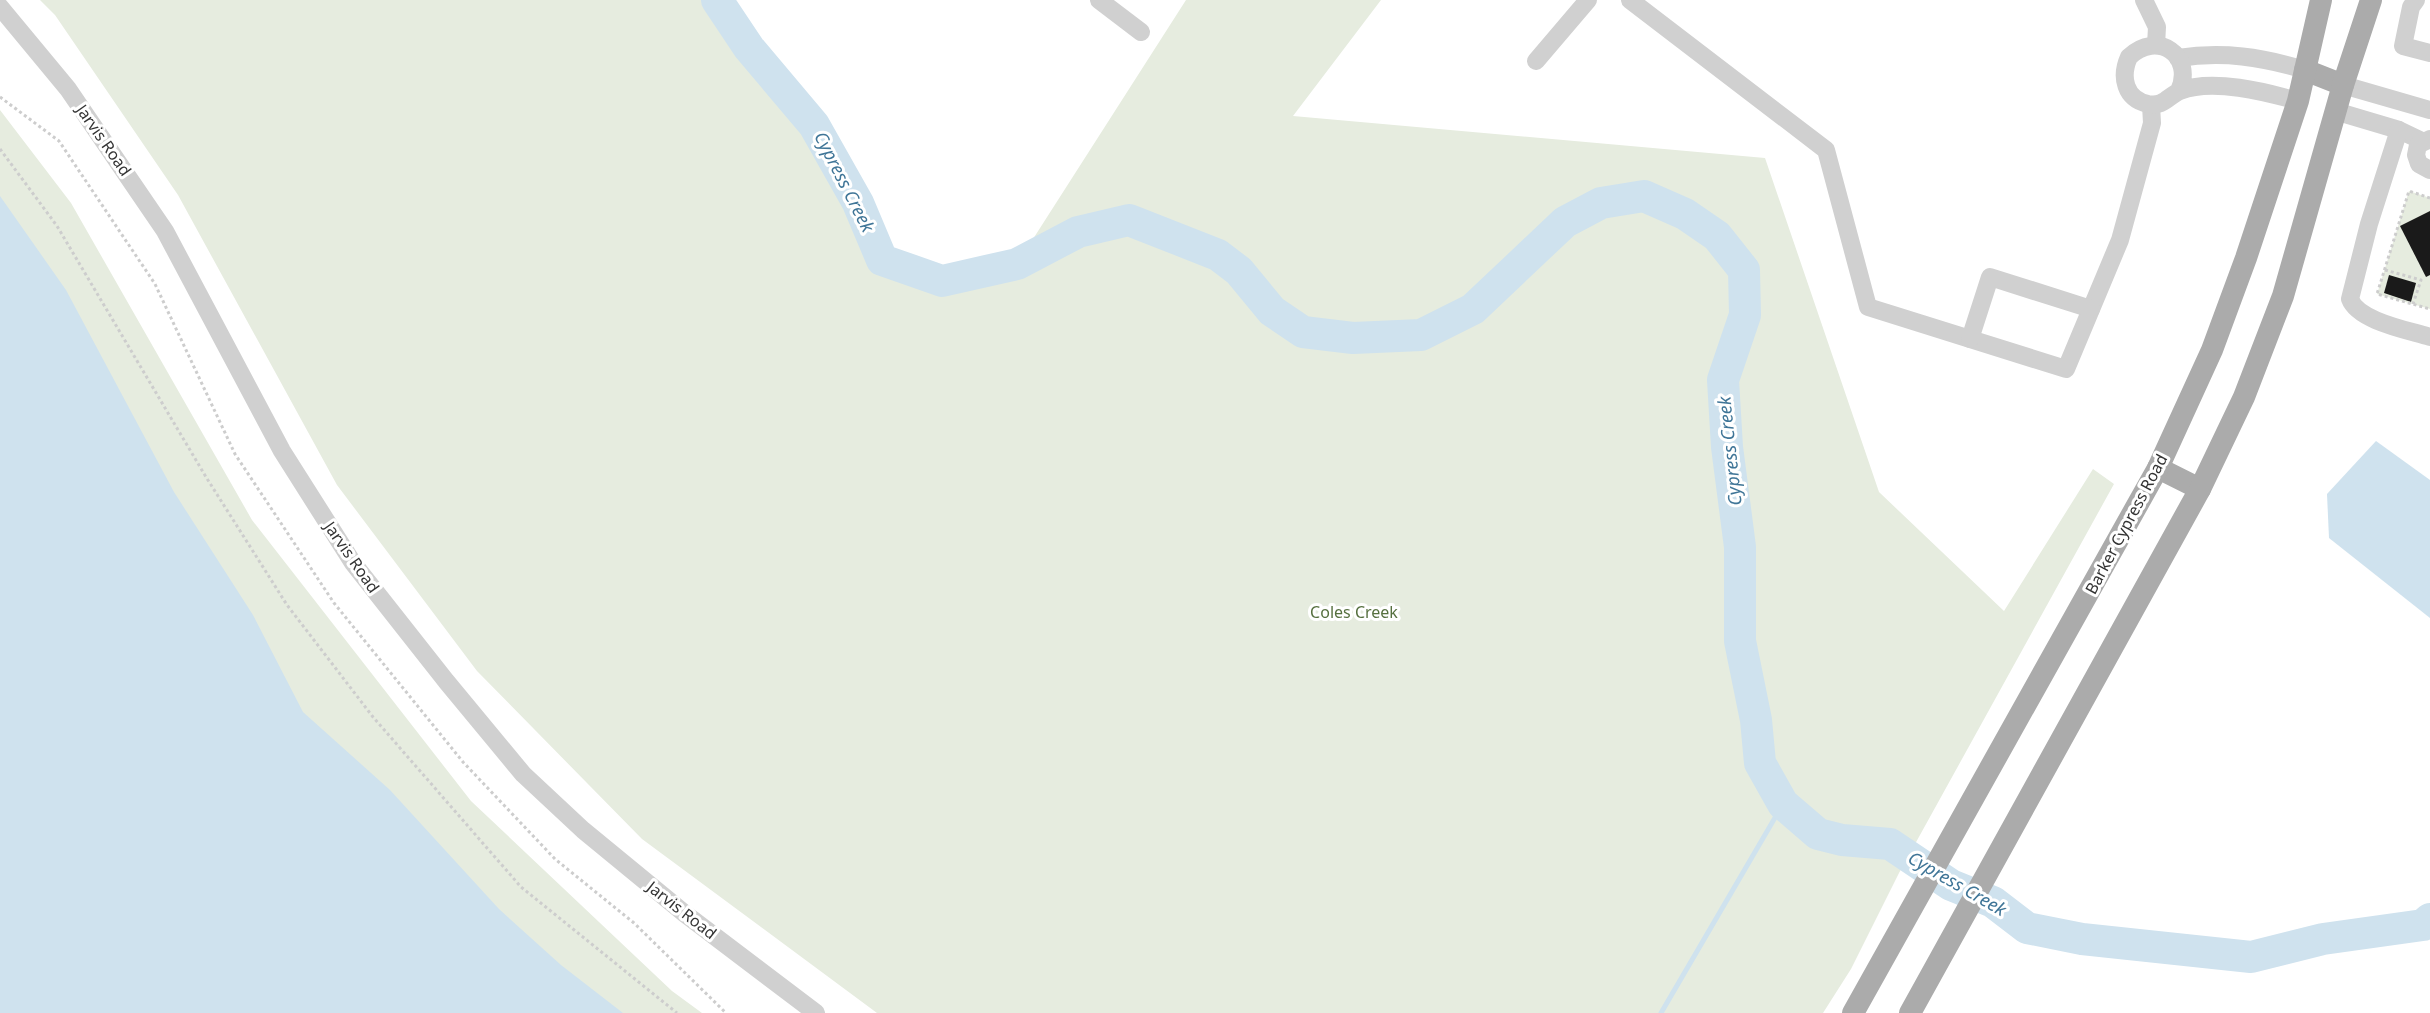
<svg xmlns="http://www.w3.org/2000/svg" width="2430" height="1013" viewBox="0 0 2430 1013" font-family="'Noto Sans',sans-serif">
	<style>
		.green { fill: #e6ecdf }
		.water { fill: #cfe2ee }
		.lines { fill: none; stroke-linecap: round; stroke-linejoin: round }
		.stream { stroke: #cfe2ee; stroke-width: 5 }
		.river { stroke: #cfe2ee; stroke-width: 32 }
		.building { fill: #1a1a1a }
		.path { stroke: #cdcdcd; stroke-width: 3; stroke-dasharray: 3 3; stroke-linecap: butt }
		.minor { stroke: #d0d0d0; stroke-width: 18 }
		.major { stroke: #ababab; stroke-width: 22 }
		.labels { text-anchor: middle; stroke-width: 6; stroke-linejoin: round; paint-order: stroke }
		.street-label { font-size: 16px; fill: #333; stroke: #fff }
		.park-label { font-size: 16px; fill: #56703f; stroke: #fff }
		.water-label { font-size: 18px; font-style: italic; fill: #3f7597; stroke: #fff }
	</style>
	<rect width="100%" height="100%" fill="#fff"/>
	<g class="green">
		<polygon points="40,0 717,0 749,48 814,125 858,203 882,260 942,281 1017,264 1186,0 1381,0 1293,116 1765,158 1879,492 2004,611 2093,469 2114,484 1899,873 1851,969 1823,1013 877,1013 642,839 477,671 337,485 178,195 55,15"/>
		<polygon points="0,110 71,203 252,520 471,801 672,991 702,1013 0,1013"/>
		<polygon points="2409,191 2430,198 2430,309 2377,294"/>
	</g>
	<g class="water">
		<polygon points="0,196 66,290 174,492 253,615 303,712 390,790 499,909 561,965 623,1013 0,1013"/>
		<polygon points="2376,441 2430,480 2430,618 2329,538 2327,494"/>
	</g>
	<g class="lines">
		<polyline class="stream" points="1661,1013 1783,804"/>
		<polyline class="river" points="717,0 749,48 814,125 858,203 882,260 942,281 1017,264 1078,232 1129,220 1218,255 1239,271 1272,311 1303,332 1353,338 1421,335 1473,309 1565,222 1601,203 1644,196 1685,214 1717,236 1744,270 1745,315 1723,380 1727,447 1740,547 1740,641 1756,720 1760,763 1783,804 1818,834 1842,840 1890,844 1951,885 1993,902 2027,928 2082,939 2251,957 2323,939 2423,925 2430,919"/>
	</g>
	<g class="building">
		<polygon points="2430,211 2430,275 2426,277 2400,226"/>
		<polygon points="2389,275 2416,283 2411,302 2384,293"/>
	</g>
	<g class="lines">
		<g class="path">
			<polyline points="0,97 59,141 155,284 235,454 334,603 463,762 555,859 634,923 726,1013"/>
			<polyline points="0,149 57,226 206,477 287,605 373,717 521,887 677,1013"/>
			<polyline points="2430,198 2409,191 2377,294 2430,309"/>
			<polyline points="2385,270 2421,280 2413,304"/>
		</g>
		<g class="minor">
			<polyline points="1099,0 1141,32"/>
			<polyline points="1630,0 1826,150 1868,307 2066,369 2120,240 2152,123 2151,105"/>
			<polyline points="2144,0 2157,27 2156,45"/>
			<polyline points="2416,0 2411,7 2403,46 2430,53"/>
			<polyline points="0,7 68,89 165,231 282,451 353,563 446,681 523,774 583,830 684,913 816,1013"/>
			<path d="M2178,58C2223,51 2262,57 2305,70"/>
			<polyline points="1536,61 1588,0"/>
			<polyline points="2343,85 2430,110"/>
			<path d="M2179,91C2195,55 2157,30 2129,57C2120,77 2125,99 2148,104C2164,107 2168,96 2180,91C2212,78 2266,92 2298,101"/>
			<polyline points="2335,111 2399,130 2422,141"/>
			<path d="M2399,130L2369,224L2350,299C2358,321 2408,330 2430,337"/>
			<polyline points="2430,139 2418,145 2416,155 2419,164 2430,170"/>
			<polyline points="1970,339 1990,277 2091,309"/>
		</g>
		<g class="major">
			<polyline points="2305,70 2343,85"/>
			<polyline points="2158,468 2200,489"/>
			<polyline points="1853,1013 2158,468 2212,350 2246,258 2298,101 2321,0"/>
			<polyline points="1910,1013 2200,489 2244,397 2283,296 2343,85 2371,0"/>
		</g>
	</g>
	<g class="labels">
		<g class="street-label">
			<text transform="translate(104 140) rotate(55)" y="6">Jarvis Road</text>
			<text transform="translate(2126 524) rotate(-62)" y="6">Barker Cypress Road</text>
			<text transform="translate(352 557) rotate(55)" y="6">Jarvis Road</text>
			<text transform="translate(682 910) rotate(38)" y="6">Jarvis Road</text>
		</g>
		<g class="park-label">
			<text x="1354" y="618">Coles Creek</text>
		</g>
		<g class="water-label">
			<text transform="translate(844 182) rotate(63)" y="6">Cypress Creek</text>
			<text transform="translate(1730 451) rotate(-96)" y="6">Cypress Creek</text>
			<text transform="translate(1957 884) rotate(30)" y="6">Cypress Creek</text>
		</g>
	</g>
</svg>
